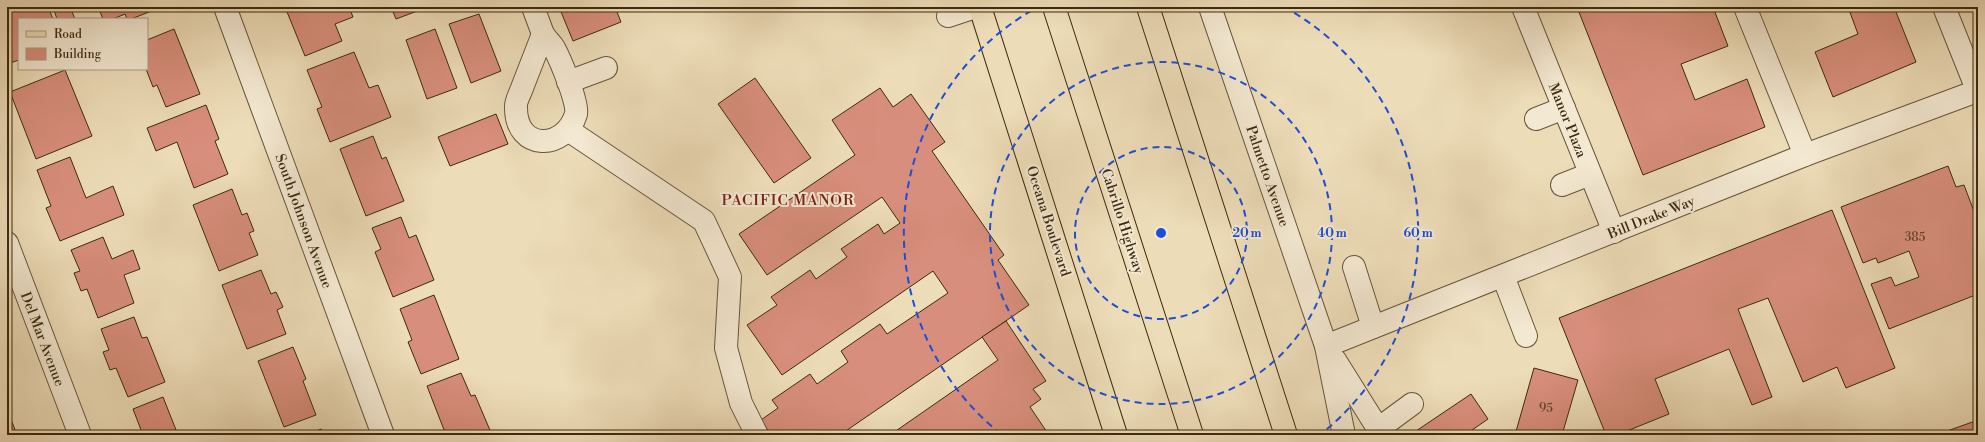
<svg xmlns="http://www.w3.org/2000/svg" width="1985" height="442" viewBox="0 0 1985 442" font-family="'Libre Bodoni',serif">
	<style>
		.building { fill: #d88e7c; stroke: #3c2a10 }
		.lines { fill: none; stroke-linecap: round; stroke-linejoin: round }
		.minor-casing { stroke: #68563a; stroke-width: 24 }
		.major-casing { stroke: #3c2a10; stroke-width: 24 }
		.highway-casing { stroke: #3c2a10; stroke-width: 24 }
		.minor { stroke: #f3e8d1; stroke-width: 22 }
		.major { stroke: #eddcb8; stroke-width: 22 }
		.highway { stroke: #eddcb8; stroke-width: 22 }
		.ring { fill: none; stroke: #1d4ed8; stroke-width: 2; stroke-dasharray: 7 5 }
		.labels { text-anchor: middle; stroke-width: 4; stroke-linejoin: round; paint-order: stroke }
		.number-label { font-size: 12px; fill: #63432b }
		.street-label { font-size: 14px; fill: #3c2a10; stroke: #f3e8d1 }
		.neighbourhood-label { font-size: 15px; letter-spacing: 1px; fill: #7a1f14; stroke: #f3e8d1 }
		.centre { fill: #1d4ed8; stroke: #f3e8d1; stroke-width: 2 }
		.ring-label { font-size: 12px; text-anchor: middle; font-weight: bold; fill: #1d4ed8; stroke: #f3e8d1; stroke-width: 4; stroke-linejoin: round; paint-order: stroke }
	</style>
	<rect width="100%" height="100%" fill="#eddcb8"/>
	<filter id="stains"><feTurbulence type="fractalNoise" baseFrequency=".005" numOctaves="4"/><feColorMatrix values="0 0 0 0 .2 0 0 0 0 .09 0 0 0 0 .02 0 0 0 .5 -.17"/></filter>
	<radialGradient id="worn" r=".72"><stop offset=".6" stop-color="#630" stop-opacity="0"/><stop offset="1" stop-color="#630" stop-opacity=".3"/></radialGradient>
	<g class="building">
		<polygon points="20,7 24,7 25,11 36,7 48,7 53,19 19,19 19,60 7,64 7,12"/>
		<polygon points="61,7 70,7 75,19 57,19 54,10"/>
		<polygon points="98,7 162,7 131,19 127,19 125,14 113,19 103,19"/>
		<polygon points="285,7 349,7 353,17 335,24 342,41 305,56"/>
		<polygon points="391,7 428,7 396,19"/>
		<polygon points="559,7 615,7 621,22 573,41"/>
		<polygon points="1577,7 1713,7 1728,46 1681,64 1695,100 1747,79 1765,127 1643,175"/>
		<polygon points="1848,7 1894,7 1916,62 1833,97 1815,52 1858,34"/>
		<polygon points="479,14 501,71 471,83 449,24"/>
		<polygon points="174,29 200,94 166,107 157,85 153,87 146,69 147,40"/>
		<polygon points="435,29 457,88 427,99 406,40"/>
		<polygon points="354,52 369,88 378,85 391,117 330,142 317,109 322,107 307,70"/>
		<polygon points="65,70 92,136 36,159 10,92"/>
		<polygon points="755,78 811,158 774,183 718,104"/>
		<polygon points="880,88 893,107 911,94 945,142 932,151 1004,255 998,260 1029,305 840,435 771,435 761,420 778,408 772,400 810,374 817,384 848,362 841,351 880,324 887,334 948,293 933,271 782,375 747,325 777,305 771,297 810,270 816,279 847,257 841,249 878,224 884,234 900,223 882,197 767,275 739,234 855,155 832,120"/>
		<polygon points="206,105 219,139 215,141 228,174 194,188 177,142 156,151 147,128"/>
		<polygon points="496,114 508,144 450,166 438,137"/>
		<polygon points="373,136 382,159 386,157 404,201 366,216 340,149"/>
		<polygon points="70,157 86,198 113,186 124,215 60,241 46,208 51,206 37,170"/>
		<polygon points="1948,166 1956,187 1964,185 1978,222 1978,294 1889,329 1871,284 1891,277 1895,286 1919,277 1909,251 1878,263 1876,258 1863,263 1841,207"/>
		<polygon points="232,189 242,215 247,213 254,231 249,233 258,255 219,271 193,205"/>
		<polygon points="1832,210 1895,368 1846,388 1837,367 1803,382 1768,298 1738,309 1772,397 1752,405 1729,349 1655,379 1669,414 1617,435 1606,435 1559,318"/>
		<polygon points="401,217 409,238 416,235 434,280 393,297 375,252 381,249 372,228"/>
		<polygon points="103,237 112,259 133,250 140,269 124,275 134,303 98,318 87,289 81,291 74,273 80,271 71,250"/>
		<polygon points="261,270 271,294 276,292 283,307 277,310 286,334 247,349 222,285"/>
		<polygon points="434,295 459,359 421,374 408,342 412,340 400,309"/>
		<polygon points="134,317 142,338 147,337 165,382 128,397 116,368 110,370 103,352 109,350 101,329"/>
		<polygon points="1006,321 1046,381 1033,389 1041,399 1030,407 1049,435 890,435 998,360 982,337"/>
		<polygon points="293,347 306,379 303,381 316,415 284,427 258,361"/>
		<polygon points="1534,368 1578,380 1562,435 1515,435"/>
		<polygon points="461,373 471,396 475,395 492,435 446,435 427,386"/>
		<polygon points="1471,394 1488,419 1465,435 1419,435 1416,431"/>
		<polygon points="163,397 178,435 143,435 133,409"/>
		<polygon points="7,409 17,435 7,435"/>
		<polygon points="1978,420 1978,435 1936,435"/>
		<polygon points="321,429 324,435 306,435"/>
	</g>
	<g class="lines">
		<g class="minor-casing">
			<g id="minor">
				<polyline points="225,7 383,435"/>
				<polyline points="533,7 543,34"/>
				<polyline points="1210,7 1326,346 1344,435"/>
				<polyline points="1523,7 1614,232"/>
				<polyline points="1745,7 1805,155"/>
				<polyline points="1944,7 1978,92"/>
				<polyline points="948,16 975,7"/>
				<path d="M543,34C546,39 551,43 554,48C560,59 579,104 576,114C565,151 516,151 516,108C515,102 520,94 522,88C529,70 536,52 543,34Z"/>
				<polyline points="568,82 606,68"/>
				<polyline points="1536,119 1564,108"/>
				<polyline points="568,130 704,221 730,277 726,348 741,403 757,435"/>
				<polyline points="1562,185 1590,174"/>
				<polyline points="7,243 80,435"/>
				<polyline points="1354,267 1373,327"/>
				<polyline points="1503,276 1526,336"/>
				<polyline points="1326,346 1805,155 1977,91"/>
				<polyline points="1335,360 1382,435"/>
				<polyline points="1378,429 1412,404"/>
			</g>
		</g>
		<g class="major-casing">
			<polyline id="major" points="980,7 1116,435"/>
		</g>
		<g class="highway-casing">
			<g id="highway">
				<polyline points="1054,7 1192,435"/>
				<polyline points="1148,7 1286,435"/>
			</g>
		</g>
		<use href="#minor" class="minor"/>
		<use href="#major" class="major"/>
		<use href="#highway" class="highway"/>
	</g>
	<g class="ring">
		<circle cx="1161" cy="233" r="86"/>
		<circle cx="1161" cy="233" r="171"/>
		<path d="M1001 434A257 257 0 0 1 1038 7M1284 7A257 257 0 0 1 1321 434"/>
	</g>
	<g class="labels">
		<g class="number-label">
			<text x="1915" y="241">385</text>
			<text x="1546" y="412">95</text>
		</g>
		<g class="street-label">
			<text transform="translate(1568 120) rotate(68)" y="5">Manor Plaza</text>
			<text transform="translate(1268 176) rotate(71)" y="5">Palmetto Avenue</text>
			<text transform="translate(1651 217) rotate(-22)" y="5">Bill Drake Way</text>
			<text transform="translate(304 221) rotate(70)" y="5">South Johnson Avenue</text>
			<text transform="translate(1049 221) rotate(72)" y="5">Oceana Boulevard</text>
			<text transform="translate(1123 221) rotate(72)" y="5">Cabrillo Highway</text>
			<text transform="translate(43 339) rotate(69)" y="5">Del Mar Avenue</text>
		</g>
		<g class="neighbourhood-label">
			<text x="788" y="205">PACIFIC MANOR</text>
		</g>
	</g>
	<circle cx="1161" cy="233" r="6" class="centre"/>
	<g class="ring-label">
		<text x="1247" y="237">20 m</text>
		<text x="1332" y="237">40 m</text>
		<text x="1418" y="237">60 m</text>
	</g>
	<rect width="1985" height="442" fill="none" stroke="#eddcb8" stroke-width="24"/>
	<rect x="8" y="8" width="1969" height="426" fill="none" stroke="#3c2a10" stroke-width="2"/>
	<rect x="12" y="12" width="1961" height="418" fill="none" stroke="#3c2a10"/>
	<rect x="18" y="18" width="130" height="52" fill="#f3e8d1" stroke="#aa9c84"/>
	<rect x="26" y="31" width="20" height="6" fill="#eddcb8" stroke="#aa9c84"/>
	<text x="54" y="38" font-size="12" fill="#3c2a10">Road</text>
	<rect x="26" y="48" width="20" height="12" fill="#d88e7c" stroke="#aa9c84"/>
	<text x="54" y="58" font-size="12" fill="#3c2a10">Building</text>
	<rect width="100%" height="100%" filter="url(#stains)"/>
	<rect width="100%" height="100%" fill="url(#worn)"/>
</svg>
